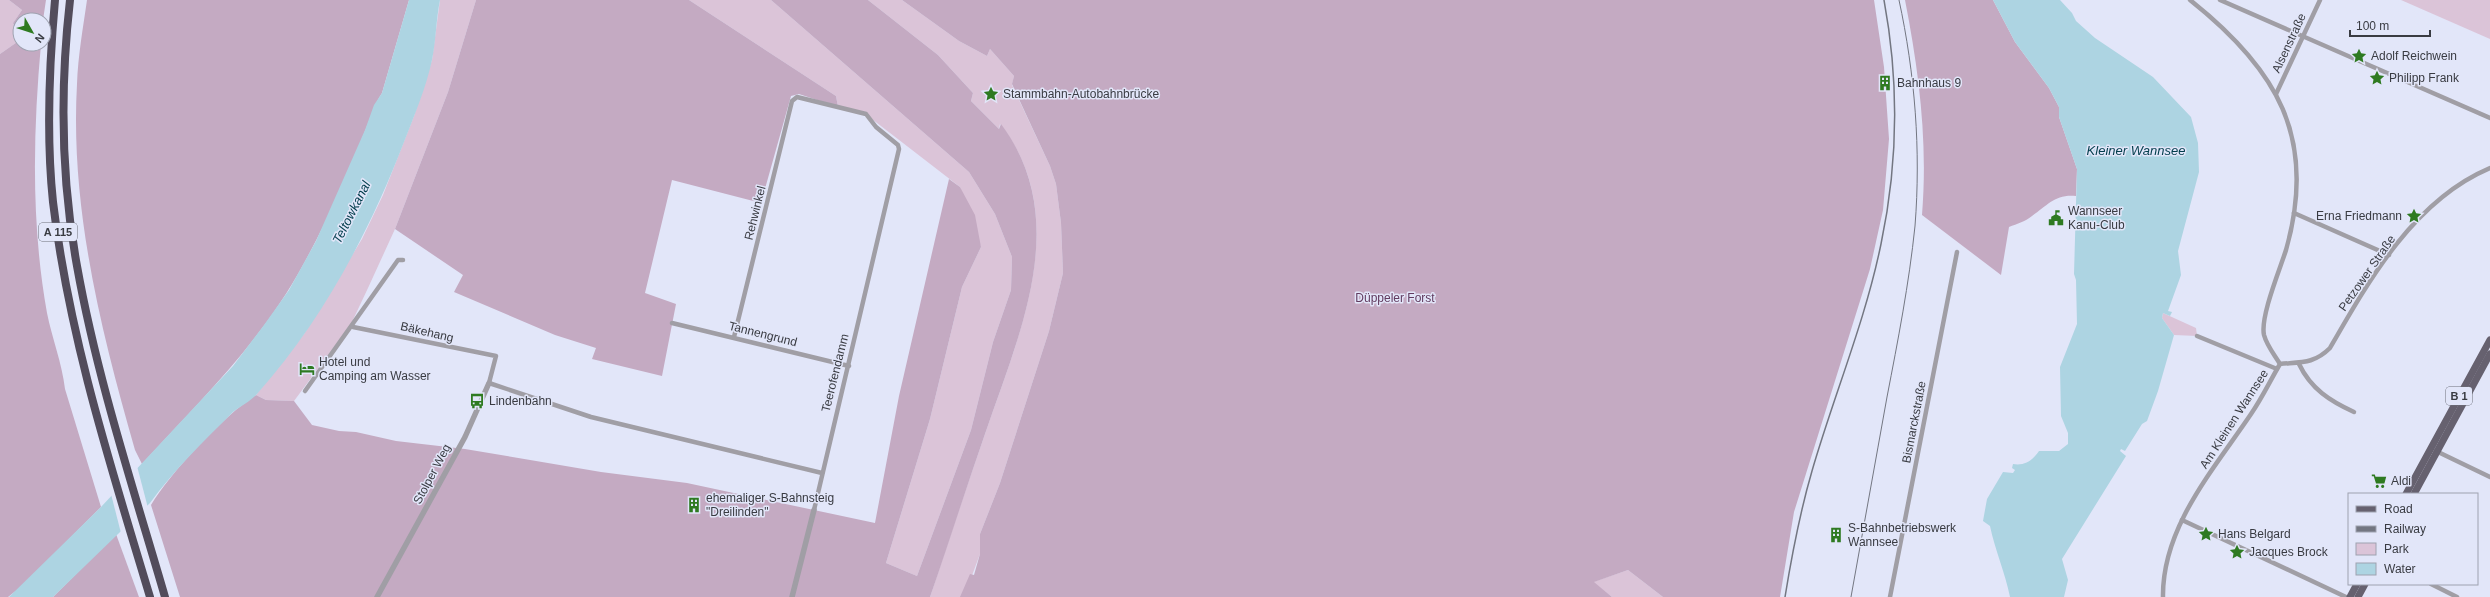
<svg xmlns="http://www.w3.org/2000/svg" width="2490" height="597" viewBox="0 0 2490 597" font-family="Arial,sans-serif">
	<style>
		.green { fill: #dbc4d8 }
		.forest { fill: #c4aac2 }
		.water { fill: #add4e2 }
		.pier { fill: #e2e6f9 }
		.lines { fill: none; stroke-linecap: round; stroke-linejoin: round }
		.minor { stroke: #a09ea5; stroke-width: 4.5 }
		.tertiary { stroke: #a09ea5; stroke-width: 5.5 }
		.primary { stroke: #66616f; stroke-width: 7 }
		.motorway { stroke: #524c5b; stroke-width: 8 }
		.tram { stroke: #737681; stroke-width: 1 }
		.rail { stroke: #737681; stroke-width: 1.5 }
		.labels { text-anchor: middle; stroke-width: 3; stroke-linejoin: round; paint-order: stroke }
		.shield { fill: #e2e6f9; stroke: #6c6e79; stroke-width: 1 }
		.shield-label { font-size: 11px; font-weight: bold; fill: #393b42 }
		.street-label { font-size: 12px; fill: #393b42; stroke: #e2e6f9 }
		.poi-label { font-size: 12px; fill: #393b42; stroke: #e2e6f9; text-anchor: start }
		.park-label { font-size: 12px; fill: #613b5f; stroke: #e2e6f9 }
		.water-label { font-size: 13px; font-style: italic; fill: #023d4c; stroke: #e2e6f9 }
	</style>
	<rect width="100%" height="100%" fill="#e2e6f9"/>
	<g class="green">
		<polygon points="0,0 9,0 22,10 13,23 20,40 0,54"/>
		<polygon points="440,0 476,0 448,92 395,229 368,288 351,324 294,401 266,400 256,395 304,334 362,239 383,195 414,116 432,60"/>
		<polygon points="689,0 771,0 969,172 995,214 1012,257 1011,290 993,342 971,430 917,576 886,563 930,419 962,287 981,247 960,187 868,116 838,107 836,96"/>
		<path d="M868,0H902L959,41L987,56L990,49L1014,76L1012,85L1050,166L1056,184L1061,223L1063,273L1049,331L1000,483L980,534V554L964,597H930C948,543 966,488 985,434C1018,337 1074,217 1000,124L999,129L971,101L973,93L938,55Z"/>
		<polygon points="2401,0 2490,0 2490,39"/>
		<polygon points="2163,313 2196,328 2197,336 2174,335 2162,318"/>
		<polygon points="1628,570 1663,597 1612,597 1593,582"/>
	</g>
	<g class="forest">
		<path d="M9,0H46L43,20H20V44H41C33,133 31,224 47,313C52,338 62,363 65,389L101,507L22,586L8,597H0V54L20,40L13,23L22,10Z"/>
		<path d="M87,0H409L382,93C374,105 371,117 365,131C347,176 327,222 303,265C262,341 200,401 142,464L135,450C101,331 70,208 77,84C78,56 83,28 87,0Z"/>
		<polygon points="476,0 689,0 836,96 838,107 799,94 791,96 761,203 672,180 645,293 676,304 662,376 592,359 596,348 555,335 454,292 463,275 395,229 448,92"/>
		<path d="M771,0H868L938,55L973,93L971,101L999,129L1001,124C1073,220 1019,334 985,434C966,488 949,543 930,597H180L151,505C170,473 224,415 256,395L266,400L294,401L312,425L339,431L356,432L396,441L465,449L601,472L687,483L875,523L899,396L949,179L960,187L975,215L981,247L962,287L930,419L886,563L917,576L971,430L993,342L1011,290L1012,257L995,214L969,172Z"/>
		<polygon points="902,0 1874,0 1884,67 1889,139 1883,210 1870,269 1794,512 1780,597 1663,597 1628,570 1594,582 1612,597 960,597 970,574 974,575 980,554 980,534 1000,483 1049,331 1063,273 1061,223 1056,184 1050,166 1012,84 1014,76 990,49 987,56 959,41"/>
		<path d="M1905,0H1993L2015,42L2049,88L2059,107V117L2077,169L2076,196C2055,194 2048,205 2032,216C2026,221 2017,224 2009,227L2001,275L1922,215C1928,141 1919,72 1905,0Z"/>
		<polygon points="116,534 139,597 53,597"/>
	</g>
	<g class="water">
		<path d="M409,0H440C436,20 436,40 432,60C426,88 414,116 404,142C369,233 322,321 257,394C251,401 241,406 233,412C204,441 174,470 150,503L53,597H9L101,507L233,366L264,325L289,290L316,241L365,130L374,105L382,93Z"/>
		<path d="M1993,0H2060L2072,13L2076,21L2095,38L2153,77L2191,117L2198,143L2199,172L2178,251L2181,275L2168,311L2172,312L2170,316L2163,313L2162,318L2174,335L2158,391L2147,421L2142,424L2125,451L2121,449L2120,451L2126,456L2062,559L2068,580L2064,597H2010C2005,572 1995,550 1990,526L1983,521L1987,499L2003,472L2013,473L2015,470L2012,468L2013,464C2025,466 2033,460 2039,451H2059L2068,444V433L2061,416L2060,367L2077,324L2076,280L2074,274L2077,169L2059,117V107L2049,88L2015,42Z"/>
	</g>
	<polygon class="pier" points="137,466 148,508 121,533 111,494"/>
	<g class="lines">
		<g class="minor">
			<polyline points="2220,0 2490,118"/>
			<polyline points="2276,94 2320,0"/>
			<polyline points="2294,213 2389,255"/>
			<polyline points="672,323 849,366"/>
			<polyline points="353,327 496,356 489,383 591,417 822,473"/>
			<polyline points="2197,336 2277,369"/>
			<polyline points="734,337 792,101 797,97 866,114 876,127 898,145 899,149 814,510"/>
			<path d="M2280,364C2301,362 2314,364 2330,348C2369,280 2414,200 2490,168"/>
			<path d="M2299,364C2311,389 2330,401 2354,412"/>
			<polyline points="305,391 398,260 403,260"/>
			<polyline points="2436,451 2490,477"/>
			<polyline points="2182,520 2346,597"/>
			<polyline points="2431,584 2457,597"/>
			<polyline points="1890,597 1957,252"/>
			<path d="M2163,597C2162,527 2214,469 2251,414C2262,398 2270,381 2280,364C2274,354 2267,346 2264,335C2260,317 2280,269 2286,250C2318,138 2277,69 2190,0"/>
		</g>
		<g class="tertiary">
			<polyline points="377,597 465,437 489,383"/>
			<polyline points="792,597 814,510"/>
		</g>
		<g class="primary">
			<polyline points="2406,494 2490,340"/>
			<polyline points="2414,494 2490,354"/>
			<polyline points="2350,597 2357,584"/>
			<polyline points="2358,597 2365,584"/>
		</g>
		<g class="motorway">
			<path d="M55,0C49,67 46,135 53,202C69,337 111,467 150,597"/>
			<path d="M70,0C60,88 61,178 77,266C97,378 133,487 165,597"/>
		</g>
		<path class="tram" d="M1851,597C1863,530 1875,464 1887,397C1898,340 1909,284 1915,226C1921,150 1915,74 1899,0"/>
		<path class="rail" d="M1785,597C1792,554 1800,512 1812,471C1834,395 1865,322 1881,244C1898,164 1899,81 1884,0"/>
	</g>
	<defs>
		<g id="sight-bare" transform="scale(1.2)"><path d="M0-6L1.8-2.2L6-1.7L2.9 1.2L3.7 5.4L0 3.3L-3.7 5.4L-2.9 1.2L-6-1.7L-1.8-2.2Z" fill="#2e7a21" stroke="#e2e6f9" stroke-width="2.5" paint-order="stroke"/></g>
		<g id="building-bare" transform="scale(1.2)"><path d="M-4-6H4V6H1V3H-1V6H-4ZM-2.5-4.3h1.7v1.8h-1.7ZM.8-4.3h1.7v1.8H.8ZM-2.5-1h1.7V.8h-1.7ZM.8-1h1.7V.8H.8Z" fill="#2e7a21" stroke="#e2e6f9" stroke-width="2.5" paint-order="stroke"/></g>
		<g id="civic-bare" transform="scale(1.2)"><path d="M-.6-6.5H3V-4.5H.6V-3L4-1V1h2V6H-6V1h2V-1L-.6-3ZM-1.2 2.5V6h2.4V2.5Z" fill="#2e7a21" stroke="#e2e6f9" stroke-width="2.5" paint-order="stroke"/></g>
		<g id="hotel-bare" transform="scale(1.2)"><path d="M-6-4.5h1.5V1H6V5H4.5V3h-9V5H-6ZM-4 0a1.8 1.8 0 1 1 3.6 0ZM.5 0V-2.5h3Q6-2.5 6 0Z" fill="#2e7a21" stroke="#e2e6f9" stroke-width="2.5" paint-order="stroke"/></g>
		<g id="bus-bare" transform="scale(1.2)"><path d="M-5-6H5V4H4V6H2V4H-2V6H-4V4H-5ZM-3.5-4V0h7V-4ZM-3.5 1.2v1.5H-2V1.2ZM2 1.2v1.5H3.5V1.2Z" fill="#2e7a21" stroke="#e2e6f9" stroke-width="2.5" paint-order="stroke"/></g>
		<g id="supermarket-bare" transform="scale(1.2)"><path d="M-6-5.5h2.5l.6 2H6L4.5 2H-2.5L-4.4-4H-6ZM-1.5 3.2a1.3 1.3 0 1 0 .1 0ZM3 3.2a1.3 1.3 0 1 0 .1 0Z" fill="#2e7a21" stroke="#e2e6f9" stroke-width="2.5" paint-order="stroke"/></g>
	</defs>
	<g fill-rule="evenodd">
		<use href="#sight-bare" x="2359" y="56"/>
		<use href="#sight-bare" x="2377" y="78"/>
		<use href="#building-bare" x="1885" y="83"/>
		<use href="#sight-bare" x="991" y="94"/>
		<use href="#sight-bare" x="2414" y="216"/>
		<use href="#civic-bare" x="2056" y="218"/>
		<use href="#hotel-bare" x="307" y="369"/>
		<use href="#bus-bare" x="477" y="401"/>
		<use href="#supermarket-bare" x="2379" y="481"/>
		<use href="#building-bare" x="694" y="505"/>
		<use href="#sight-bare" x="2206" y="534"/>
		<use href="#building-bare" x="1836" y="535"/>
		<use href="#sight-bare" x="2237" y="552"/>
	</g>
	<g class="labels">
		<g class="shield">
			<rect x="39" y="223" width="38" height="18" rx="3"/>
			<rect x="2446" y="387" width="26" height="18" rx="3"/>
		</g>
		<g class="shield-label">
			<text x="58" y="236">A 115</text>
			<text x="2459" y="400">B 1</text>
		</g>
		<g class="street-label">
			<text transform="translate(2289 43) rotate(-65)" y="4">Alsenstraße</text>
			<text transform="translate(755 213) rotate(-76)" y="4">Rehwinkel</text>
			<text transform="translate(2367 273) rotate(-55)" y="4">Petzower Straße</text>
			<text transform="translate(427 332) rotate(13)" y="4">Bäkehang</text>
			<text transform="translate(763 334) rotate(14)" y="4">Tannengrund</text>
			<text transform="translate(835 373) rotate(-76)" y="4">Teerofendamm</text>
			<text transform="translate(2234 419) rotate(-57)" y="4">Am Kleinen Wannsee</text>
			<text transform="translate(1914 422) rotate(-79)" y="4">Bismarckstraße</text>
			<text transform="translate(432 474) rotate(-62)" y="4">Stolper Weg</text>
		</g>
		<g class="poi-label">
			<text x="2371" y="60">Adolf Reichwein</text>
			<text x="2389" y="82">Philipp Frank</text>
			<text x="1897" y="87">Bahnhaus 9</text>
			<text x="1003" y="98">Stammbahn-Autobahnbrücke</text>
			<text x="2068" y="215">Wannseer<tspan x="2068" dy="14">Kanu-Club</tspan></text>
			<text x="2402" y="220" text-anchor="end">Erna Friedmann</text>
			<text x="319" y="366">Hotel und<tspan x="319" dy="14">Camping am Wasser</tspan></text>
			<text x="489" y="405">Lindenbahn</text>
			<text x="2391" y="485">Aldi</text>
			<text x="706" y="502">ehemaliger S-Bahnsteig<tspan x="706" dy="14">"Dreilinden"</tspan></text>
			<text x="1848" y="532">S-Bahnbetriebswerk<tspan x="1848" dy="14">Wannsee</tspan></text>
			<text x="2218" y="538">Hans Belgard</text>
			<text x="2249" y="556">Jacques Brock</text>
		</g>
		<g class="park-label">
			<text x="1395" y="302">Düppeler Forst</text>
		</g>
		<g class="water-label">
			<text x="2136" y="155">Kleiner Wannsee</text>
			<text transform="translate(351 212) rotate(-63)" y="5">Teltowkanal</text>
		</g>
	</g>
	<rect x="2348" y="493" width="130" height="92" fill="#e2e6f9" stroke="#9ea2b0"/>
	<rect x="2356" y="506" width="20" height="6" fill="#66616f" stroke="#9ea2b0"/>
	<text x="2384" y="513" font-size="12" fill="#393b42">Road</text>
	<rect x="2356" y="526" width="20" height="6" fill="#737681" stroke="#9ea2b0"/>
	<text x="2384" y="533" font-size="12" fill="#393b42">Railway</text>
	<rect x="2356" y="543" width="20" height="12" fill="#dbc4d8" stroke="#9ea2b0"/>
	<text x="2384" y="553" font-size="12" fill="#393b42">Park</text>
	<rect x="2356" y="563" width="20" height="12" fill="#add4e2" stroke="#9ea2b0"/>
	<text x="2384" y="573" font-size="12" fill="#393b42">Water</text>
	<g transform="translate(32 32) rotate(129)"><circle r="19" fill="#e2e6f9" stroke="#9ea2b0"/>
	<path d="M0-3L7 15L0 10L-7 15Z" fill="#2e7a21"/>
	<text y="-6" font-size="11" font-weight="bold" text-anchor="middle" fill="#393b42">N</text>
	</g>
	<path d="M2350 30v6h80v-6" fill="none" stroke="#393b42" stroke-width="2"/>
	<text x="2356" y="30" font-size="12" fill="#393b42" stroke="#e2e6f9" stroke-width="3" paint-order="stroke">100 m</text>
</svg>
